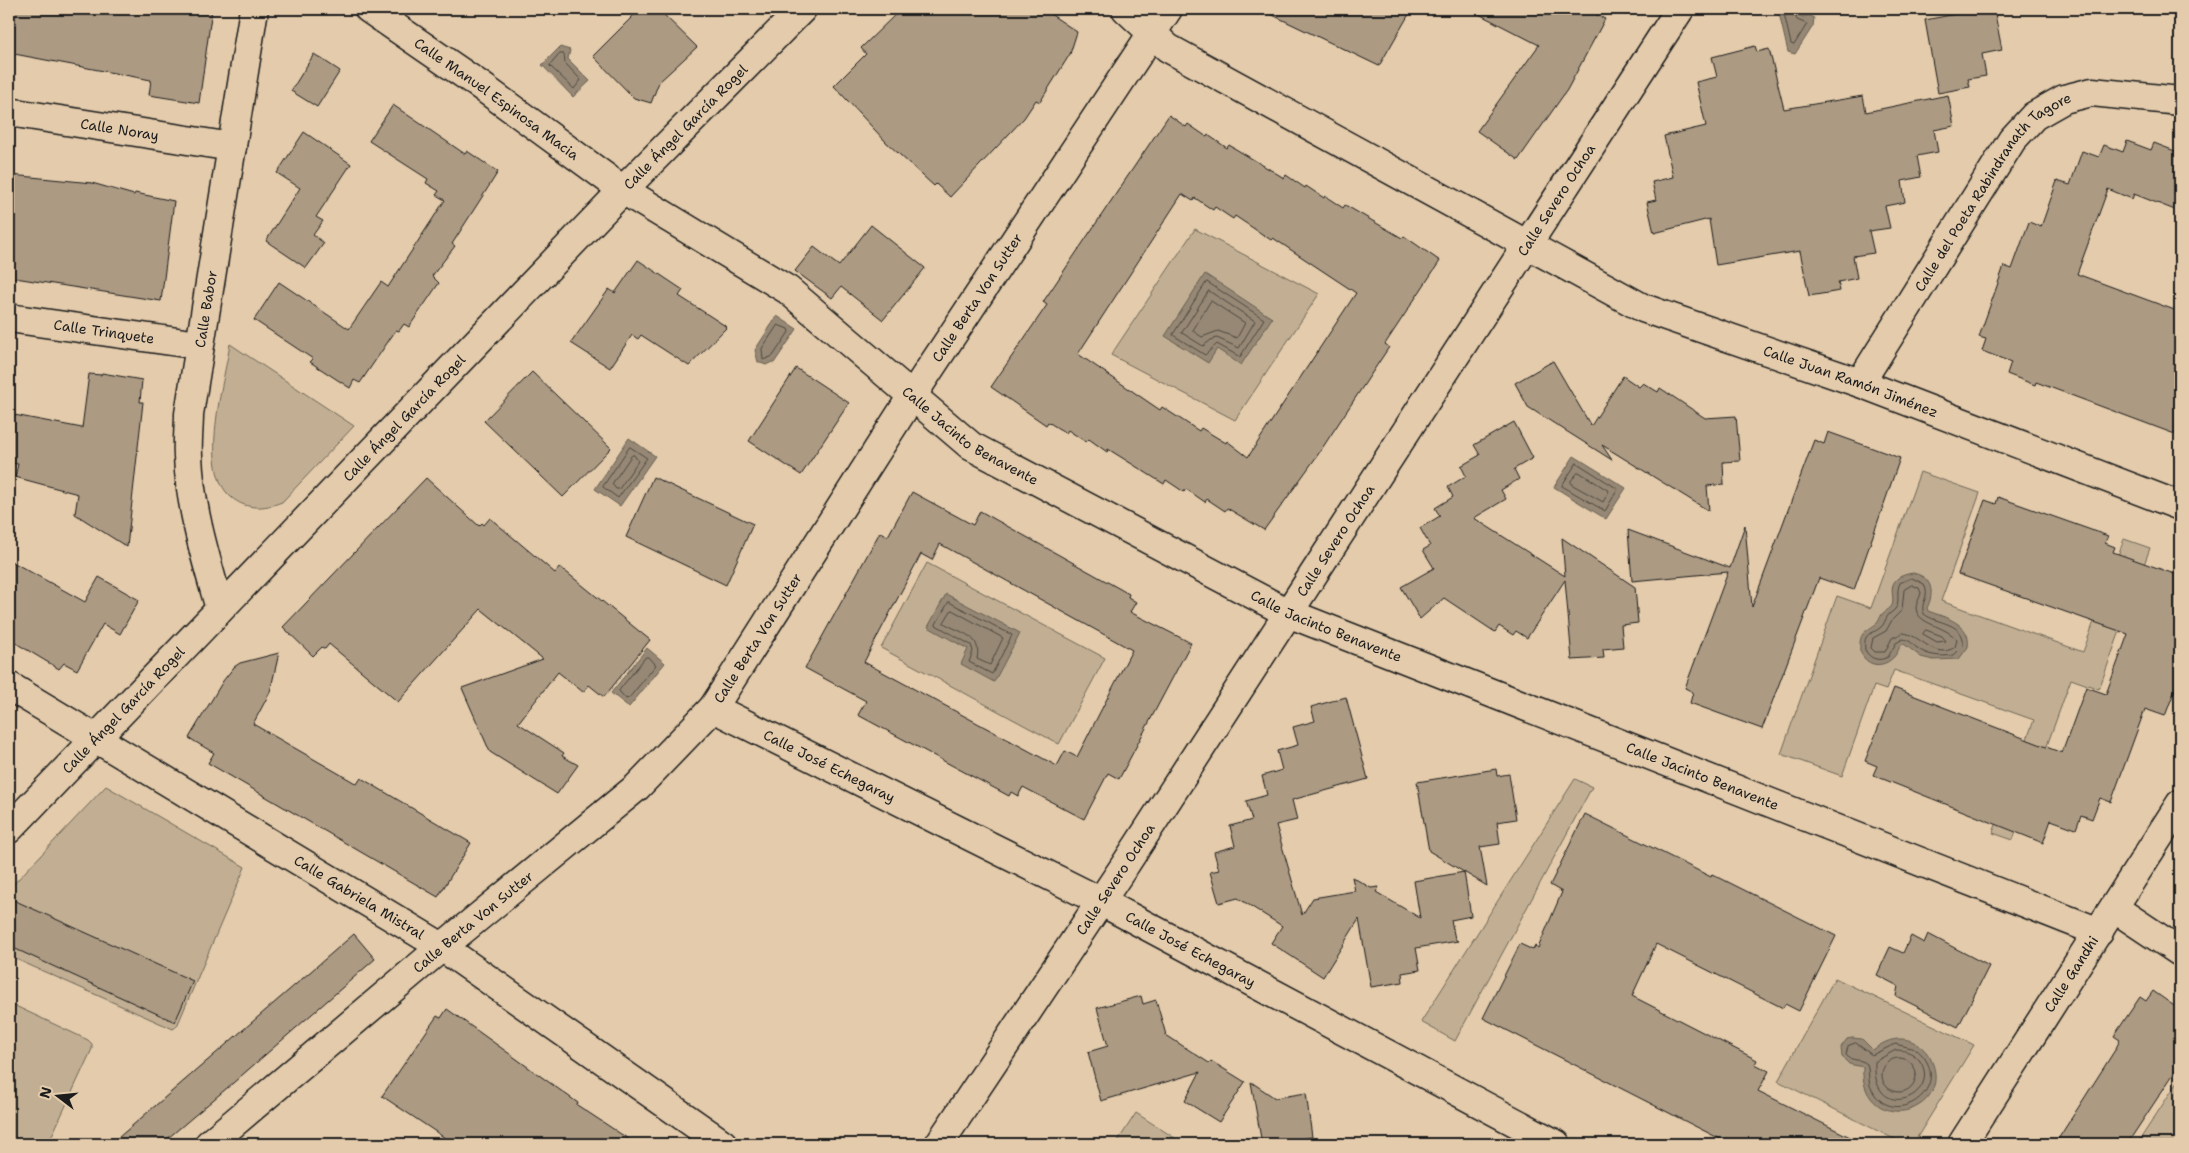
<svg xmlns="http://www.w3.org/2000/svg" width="2189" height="1153" viewBox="0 0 2189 1153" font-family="'Shantell Sans',sans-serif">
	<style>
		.green { fill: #c2af93; stroke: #6f6658 }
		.water { fill: #968874; stroke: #655d51 }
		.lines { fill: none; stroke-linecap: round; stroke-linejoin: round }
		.shore { stroke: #4d473f; stroke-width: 1 }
		.building { fill: #ac9a83; stroke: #1c1c1c; fill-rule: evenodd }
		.street-casing { stroke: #1c1c1c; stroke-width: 31 }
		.street { stroke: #e3cbab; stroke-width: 28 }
		.labels { text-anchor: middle; stroke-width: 4; stroke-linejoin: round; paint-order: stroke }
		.street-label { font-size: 14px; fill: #1c1c1c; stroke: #e3cbab }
	</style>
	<rect width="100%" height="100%" fill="#e3cbab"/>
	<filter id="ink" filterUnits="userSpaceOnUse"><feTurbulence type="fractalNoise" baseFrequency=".02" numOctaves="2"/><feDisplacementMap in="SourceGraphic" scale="10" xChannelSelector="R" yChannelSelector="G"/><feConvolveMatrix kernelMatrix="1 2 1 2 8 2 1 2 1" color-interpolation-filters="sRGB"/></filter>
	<g filter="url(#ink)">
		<g class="green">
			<polygon points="1195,229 1319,294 1235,420 1111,355"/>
			<path d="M230,344L354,426L282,502C264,509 246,510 231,497C198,469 224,383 230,344Z"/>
			<polygon points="1920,472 1980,493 1941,601 2083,652 2124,539 2150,548 2099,689 2071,679 2013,840 1993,833 2034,720 1894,670 1886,690 1874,686 1842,776 1781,754 1837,596 1871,608"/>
			<polygon points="927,563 1105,658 1059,744 881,648"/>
			<polygon points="1575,779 1592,787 1455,1041 1421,1022"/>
			<polygon points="106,786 245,867 177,1026 173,1029 9,956 9,889"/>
			<polygon points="1835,978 1974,1045 1913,1144 1904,1144 1778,1081"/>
			<polygon points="9,1003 88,1040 92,1044 92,1049 48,1144 9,1144"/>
			<polygon points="2180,1078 2180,1144 2137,1144"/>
			<polygon points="1136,1113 1184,1144 1116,1144"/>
		</g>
		<g class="water">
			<polygon points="1778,9 1796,9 1802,17 1809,15 1814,18 1813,26 1795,54 1788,52"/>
			<polygon points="560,47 570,50 568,59 590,81 573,97 542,65"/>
			<polygon points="1205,274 1272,318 1241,365 1217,349 1208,363 1165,336"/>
			<polygon points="777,316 797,329 774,363 772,362 766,365 758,362 755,350"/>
			<polygon points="629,438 655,456 620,506 595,489"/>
			<polygon points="1574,456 1626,488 1606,519 1554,487"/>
			<path d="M1913,573C1932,577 1935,592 1927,608L1928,611C1944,617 1972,623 1968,647L1959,659L1933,660L1921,657L1904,644L1900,646C1894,666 1869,673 1860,651C1859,632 1864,633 1876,624C1879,622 1880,617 1882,614C1885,611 1888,610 1891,607C1898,598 1880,578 1913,573Z"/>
			<polygon points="946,594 1020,633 994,682 961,664 968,649 928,627"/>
			<polygon points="647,648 665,663 629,707 611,693"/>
			<path d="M1852,1038L1862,1039L1873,1050C1920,1011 1962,1086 1914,1108C1903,1113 1891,1112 1881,1107C1866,1098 1862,1082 1863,1067L1849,1064L1842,1057L1841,1047L1847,1039Z"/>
		</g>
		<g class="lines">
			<g class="shore">
				<polyline points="1783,9 1791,44 1794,45 1807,24 1797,20 1792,9"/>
				<polygon points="560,54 564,54 565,63 581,80 574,89 550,66"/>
				<polygon points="1207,282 1264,319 1240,357 1217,344 1205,355 1173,335"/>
				<polygon points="1209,291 1255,321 1239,348 1217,338 1211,340 1203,346 1182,333"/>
				<polygon points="1211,301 1245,323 1237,338 1218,331 1202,337 1193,331"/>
				<polygon points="778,325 788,329 789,332 773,356 763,360 762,349"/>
				<polygon points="630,447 647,458 618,498 603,487"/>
				<polygon points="634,455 638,461 619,489 616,489 612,484 631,456"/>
				<polygon points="1577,463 1618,489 1605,511 1562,486"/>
				<polygon points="1579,472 1609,491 1603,502 1571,484 1571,481"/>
				<path d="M1912,578L1924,584C1931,598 1919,602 1924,614C1936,624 1966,622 1963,646L1954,655C1940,657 1928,656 1917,648C1911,643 1910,640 1903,639L1896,643L1888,657C1879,662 1870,659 1865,650C1863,631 1871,636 1881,627C1884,625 1885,620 1887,617C1889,613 1893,612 1895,609C1901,602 1895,592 1900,583Z"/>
				<path d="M1912,585L1919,588L1921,593C1920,598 1916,603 1916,608C1917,625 1946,625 1957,640L1955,647C1935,661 1920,634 1903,633L1892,638L1885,652H1875L1871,648L1873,638L1886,631L1892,620L1902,610L1904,590Z"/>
				<polygon points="949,602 1012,635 992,674 969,662 973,651 971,645 936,625"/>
				<path d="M952,610L1003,638L990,665L977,659C982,635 962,634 944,623Z"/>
				<polygon points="1926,630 1942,636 1946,641 1937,642 1923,634"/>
				<polygon points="646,657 649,657 656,665 629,698 626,699 619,691"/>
				<path d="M1856,1043L1872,1055L1895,1044L1916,1049C1959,1085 1894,1132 1872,1090C1867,1081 1870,1072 1867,1064C1860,1058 1852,1062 1846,1055L1848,1046Z"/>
				<path d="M1896,1050C1906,1050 1914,1053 1920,1061C1943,1096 1871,1126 1875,1062Z"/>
				<circle cx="1899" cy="1075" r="17"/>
			</g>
		</g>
		<g class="building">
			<polygon points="9,9 212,9 199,103 149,95 151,80 9,53"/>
			<polygon points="640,9 658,9 697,47 659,82 651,103 634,98 593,56"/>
			<polygon points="901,9 1043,9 1077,32 1070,54 1040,102 1036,100 1024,118 950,197 936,184 934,186 887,143 834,86 866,54 861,48"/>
			<polygon points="1260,9 1412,9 1379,66"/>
			<polygon points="1469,9 1585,9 1605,19 1567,90 1518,160 1477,131 1539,45"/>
			<polygon points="1982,9 1994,9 2002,50 1982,54 1986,76 1968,79 1970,87 1938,93 1925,20"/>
			<polygon points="1755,46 1757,52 1769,49 1784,109 1863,96 1866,112 1948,95 1954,126 1934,130 1938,152 1917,156 1921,177 1902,181 1905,202 1885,206 1890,228 1869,231 1874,253 1853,256 1857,278 1838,282 1840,291 1809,296 1800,251 1716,265 1709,219 1654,233 1647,202 1656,200 1652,182 1673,177 1664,136 1706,126 1696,82 1717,77 1712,57"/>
			<polygon points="314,54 340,71 317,107 291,91"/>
			<polygon points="393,105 465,154 467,151 498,172 452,244 455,246 432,276 439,283 409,327 404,324 399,331 396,330 360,383 354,380 350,388 310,362 313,359 254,320 279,282 349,329 381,282 388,287 445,200 436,195 439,191 426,183 428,179 369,141"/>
			<path d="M1169,115L1186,127L1188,124L1207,137L1208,135L1227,148L1229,145L1284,178L1286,175L1305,188L1306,186L1324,198L1325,196L1343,208L1345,205L1402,238L1404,236L1440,261L1385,344L1389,347L1317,456L1264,530L1227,508L1225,511L1207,499L1205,502L1186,489L1184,492L1166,480L1164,484L1108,449L1107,452L1089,439L1086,442L1068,430L1066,433L1048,422L1046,425L991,387L1047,305L1043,302ZM1182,194L1193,201L1195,198L1213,210L1215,207L1233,219L1235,216L1271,240L1273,238L1356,293L1248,457L1227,441L1226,443L1201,428L1199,431L1162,407L1160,410L1078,354Z"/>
			<polygon points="304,132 351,164 316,217 323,221 313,235 324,243 306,268 266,241 300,188 277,173"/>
			<polygon points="2127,141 2151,150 2154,143 2180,153 2180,212 2134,194 2132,199 2108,189 2077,274 2180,312 2180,436 2036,382 2035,385 2007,374 2011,362 1982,351 1986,339 1979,337 2004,266 2012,269 2029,222 2041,227 2057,181 2070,185 2082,151 2099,157 2104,145 2123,152"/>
			<polygon points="11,175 92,183 134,195 135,193 174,201 161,301 9,277 9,194"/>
			<polygon points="871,225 925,268 883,320 841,287 832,298 795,271 814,247 839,266"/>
			<polygon points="638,260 683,290 679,296 727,327 689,366 641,335 638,339 632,335 610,368 571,343 609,289 615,293"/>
			<polygon points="1553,361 1591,426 1623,376 1639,387 1643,383 1658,392 1660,388 1705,418 1736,416 1740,461 1723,462 1724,484 1707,486 1709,511 1602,445 1612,460 1528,407 1515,383"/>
			<polygon points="796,368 849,403 801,475 749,441"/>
			<polygon points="532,372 611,448 563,497 484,421"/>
			<polygon points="102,373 142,380 140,402 143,402 127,547 75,514 78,494 15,477 18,464 9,463 9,414 82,428 89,374 101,375"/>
			<polygon points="1514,422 1533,458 1514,469 1519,479 1501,490 1506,499 1474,518 1565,576 1562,538 1635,587 1638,623 1621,625 1623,647 1603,649 1604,658 1572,660 1565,580 1527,638 1516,631 1513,635 1499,626 1495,632 1444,598 1420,619 1401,587 1434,568 1423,550 1430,546 1420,528 1440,516 1435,508 1453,497 1448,487 1466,476 1461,466 1480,455 1474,445"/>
			<polygon points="1828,432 1900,458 1854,590 1819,578 1762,729 1690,703 1693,692 1685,688 1728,572 1632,581 1628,530 1730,568 1745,525 1752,607 1814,440 1824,444"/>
			<polygon points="653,477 753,524 726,585 626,537"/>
			<polygon points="426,478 479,526 482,523 484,525 490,518 555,573 560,567 650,640 604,697 589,685 583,692 558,672 518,723 564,753 562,756 578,765 557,794 490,752 462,688 543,659 481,609 398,702 329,644 325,649 322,647 313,656 283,627"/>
			<path d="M912,492L973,525L980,511L1129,594L1128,597L1136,602L1130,612L1191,643L1119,779L1108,773L1084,819L1023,787L1018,796L1011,792L1009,796L858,715L866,701L805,668L880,532L888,536ZM940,544L1132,650L1077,757L1065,751L1057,766L864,662L921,554L932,560Z"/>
			<polygon points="1998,497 2108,536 2105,543 2115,547 2113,552 2180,576 2180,676 2165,716 2145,709 2111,802 2100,798 2092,819 2081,815 2076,829 2051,820 2043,843 1873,775 1877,766 1865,761 1894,688 2062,753 2086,687 2106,694 2128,634 1958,574 1985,500 1996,504"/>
			<polygon points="9,560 85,602 99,577 139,600 120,634 103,624 77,670 64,663 59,669 9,639"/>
			<polygon points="279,653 270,692 253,724 357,784 361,778 471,843 438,897 208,763 214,753 189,738 223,681 234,667 240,663"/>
			<polygon points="1346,697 1368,779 1292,800 1297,820 1276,825 1302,915 1313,898 1355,891 1352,877 1371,888 1379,887 1376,892 1420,918 1414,881 1464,872 1471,916 1451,920 1455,939 1458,941 1416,948 1420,970 1402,973 1403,982 1371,987 1359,919 1323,977 1271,943 1282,926 1238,898 1219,903 1210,872 1219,870 1214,852 1235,846 1230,826 1252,820 1246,801 1267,795 1262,776 1282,770 1277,751 1298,745 1293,727 1315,721 1311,707"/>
			<polygon points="1496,769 1497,776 1509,774 1516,819 1497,822 1500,844 1480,847 1487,886 1429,851 1417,782"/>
			<polygon points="1585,814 1711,877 1712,874 1836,936 1799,1011 1785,1004 1783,1008 1656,944 1632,996 1757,1060 1755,1064 1769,1071 1758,1091 1864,1144 1730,1144 1483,1018 1520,944 1533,950 1535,946 1538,948 1562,892 1550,885"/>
			<polygon points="9,898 193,981 175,1022 9,946"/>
			<polygon points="354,934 375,959 233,1083 161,1144 111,1144"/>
			<polygon points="1928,934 1989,966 1958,1027 1896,996 1898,986 1877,975 1890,947 1903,953 1911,936 1924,943"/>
			<polygon points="2153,991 2180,1010 2180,1064 2127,1144 2055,1144 2115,1050 2120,1040 2114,1036 2140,997 2146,1001"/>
			<polygon points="1141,996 1143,1004 1156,1000 1166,1035 1209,1063 1211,1061 1245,1082 1219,1122 1185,1101 1200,1072 1101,1101 1088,1052 1108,1046 1097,1008"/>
			<polygon points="447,1009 578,1103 577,1105 636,1144 454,1144 382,1096 437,1016 441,1018"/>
			<polygon points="1251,1082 1275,1098 1306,1093 1312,1137 1293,1140 1293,1144 1262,1144"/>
		</g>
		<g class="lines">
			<g class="street-casing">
				<g id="street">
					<path id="s1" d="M369,9L481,86L623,190L788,290L971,446L1288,613L2099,932"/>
					<path id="s2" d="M1126,9L1168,48L1643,308L1860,383L2180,506"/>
					<path id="s3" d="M9,112L232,147"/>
					<path id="s4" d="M9,318L199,345"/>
					<path id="s5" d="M1860,383L2012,140L2034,116L2064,99L2092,92L2180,101"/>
					<path id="s6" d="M220,609C206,559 190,508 188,456C187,442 189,428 189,414L254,9"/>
					<path id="s7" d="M9,686L442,947L723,1144"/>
					<path id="s8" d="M713,708L1100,901L1556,1144"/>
					<path id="s9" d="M9,829L623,190L802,9"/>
					<polyline points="2114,908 2180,952"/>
					<path id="s10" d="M209,1144L442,947L637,787L713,708L912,396L1168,9"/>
					<path id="s11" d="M939,1144L1125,865L1680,9"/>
					<path id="s12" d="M1962,1144L2180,804"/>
				</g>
			</g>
			<use href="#street" class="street"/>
		</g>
	</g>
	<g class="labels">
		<g class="street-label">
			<text dy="5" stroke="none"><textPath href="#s1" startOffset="156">Calle Manuel Espinosa Macia</textPath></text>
			<text dy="5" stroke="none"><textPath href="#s9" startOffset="975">Calle Ángel García Rogel</textPath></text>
			<text dy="5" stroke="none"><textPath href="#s3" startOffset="112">Calle Noray</textPath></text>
			<text dy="5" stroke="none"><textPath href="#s5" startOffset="235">Calle del Poeta Rabindranath Tagore</textPath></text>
			<text dy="5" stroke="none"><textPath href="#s11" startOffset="1128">Calle Severo Ochoa</textPath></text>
			<text dy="5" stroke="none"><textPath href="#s10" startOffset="1155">Calle Berta Von Sutter</textPath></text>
			<text dy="5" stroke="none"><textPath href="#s6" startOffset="305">Calle Babor</textPath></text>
			<text dy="5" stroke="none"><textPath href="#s4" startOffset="96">Calle Trinquete</textPath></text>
			<text dy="5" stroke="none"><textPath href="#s2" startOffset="819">Calle Juan Ramón Jiménez</textPath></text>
			<text dy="5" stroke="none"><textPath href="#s9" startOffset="570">Calle Ángel García Rogel</textPath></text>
			<text dy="5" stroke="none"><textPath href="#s1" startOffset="739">Calle Jacinto Benavente</textPath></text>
			<text dy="5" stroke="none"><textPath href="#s11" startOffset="722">Calle Severo Ochoa</textPath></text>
			<text dy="5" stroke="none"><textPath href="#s1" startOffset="1144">Calle Jacinto Benavente</textPath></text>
			<text dy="5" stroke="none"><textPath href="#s10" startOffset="750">Calle Berta Von Sutter</textPath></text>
			<text dy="5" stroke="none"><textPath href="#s9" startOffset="165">Calle Ángel García Rogel</textPath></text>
			<text dy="5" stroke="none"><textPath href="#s8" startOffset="130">Calle José Echegaray</textPath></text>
			<text dy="5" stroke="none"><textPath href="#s1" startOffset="1549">Calle Jacinto Benavente</textPath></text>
			<text dy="5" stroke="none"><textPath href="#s11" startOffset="318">Calle Severo Ochoa</textPath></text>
			<text dy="5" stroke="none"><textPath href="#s7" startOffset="409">Calle Gabriela Mistral</textPath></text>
			<text dy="5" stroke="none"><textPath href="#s10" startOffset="345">Calle Berta Von Sutter</textPath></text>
			<text dy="5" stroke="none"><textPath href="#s8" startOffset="535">Calle José Echegaray</textPath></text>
			<text dy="5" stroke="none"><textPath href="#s12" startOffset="202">Calle Gandhi</textPath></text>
		</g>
	</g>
	<rect width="2189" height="1153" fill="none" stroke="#e3cbab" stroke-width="30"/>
	<rect x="15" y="15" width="2159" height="1123" fill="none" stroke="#1c1c1c" stroke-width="2" filter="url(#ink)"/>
	<g transform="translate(58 1096) rotate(286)" stroke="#e3cbab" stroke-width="4" paint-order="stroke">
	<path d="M0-4L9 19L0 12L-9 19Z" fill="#1c1c1c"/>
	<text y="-8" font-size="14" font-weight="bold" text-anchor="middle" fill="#1c1c1c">N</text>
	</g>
</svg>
